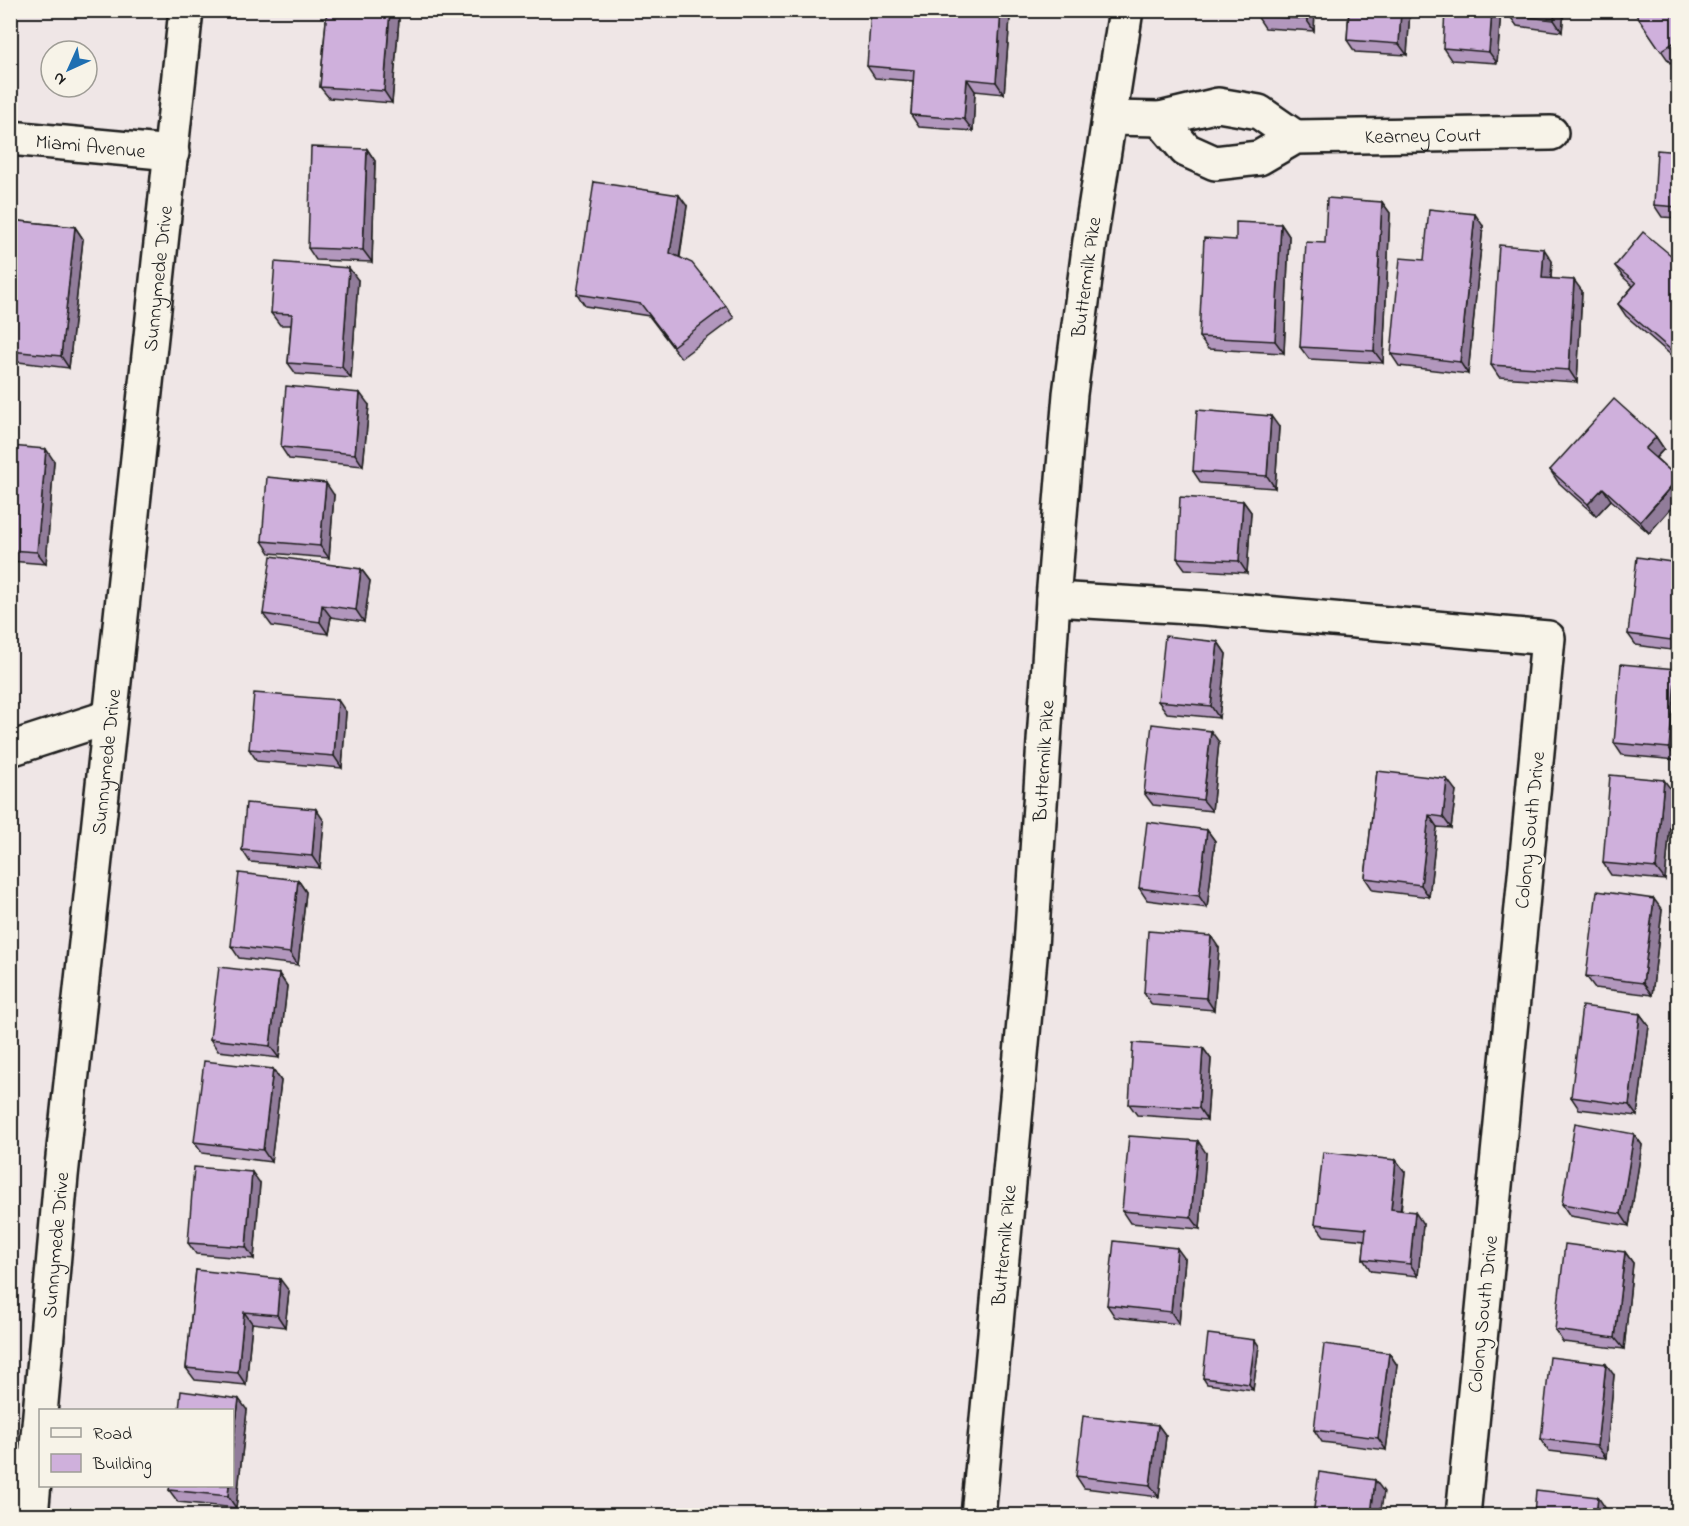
<svg xmlns="http://www.w3.org/2000/svg" width="1689" height="1526" viewBox="0 0 1689 1526" font-family="'Indie Flower',sans-serif">
	<style>
		.lines { fill: none; stroke-linecap: round; stroke-linejoin: round }
		.minor-casing { stroke: #1c1c1c; stroke-width: 38 }
		.major-casing { stroke: #1c1c1c; stroke-width: 38 }
		.minor { stroke: #f7f3e8; stroke-width: 33 }
		.major { stroke: #f7f3e8; stroke-width: 33 }
		.wall { fill: #b297bd; stroke: #1c1c1c; stroke-width: 1.5 }
		.shaded-wall { fill: #917b9a; stroke: #1c1c1c; stroke-width: 1.5 }
		.building { fill: #cfb0dc; stroke: #1c1c1c; stroke-width: 1.5 }
		.labels { text-anchor: middle; stroke-width: 5; stroke-linejoin: round; paint-order: stroke }
		.street-label { font-size: 20px; fill: #1c1c1c; stroke: #f7f3e8 }
	</style>
	<rect width="100%" height="100%" fill="#efe6e6"/>
	<filter id="ink" filterUnits="userSpaceOnUse"><feTurbulence type="fractalNoise" baseFrequency=".0167" numOctaves="2"/><feDisplacementMap in="SourceGraphic" scale="12" xChannelSelector="R" yChannelSelector="G"/><feConvolveMatrix kernelMatrix="1 2 1 2 8 2 1 2 1" color-interpolation-filters="sRGB"/></filter>
	<g filter="url(#ink)">
		<g class="lines">
			<g class="minor-casing">
				<g id="minor">
					<polyline points="1110,118 1160,119 1218,105 1259,112 1295,137"/>
					<path id="s1" d="M1160,119L1186,150L1215,163L1259,158L1295,137L1551,133"/>
					<path id="s2" d="M10,138L172,153"/>
					<polyline points="1053,599 1207,608 1548,638 1463,1516"/>
					<polyline points="10,749 109,717"/>
					<path id="s3" d="M31,1516L61,1176L186,10"/>
				</g>
			</g>
			<g class="major-casing">
				<g id="major">
					<path id="s4" d="M978,1516L1031,947L1053,599L1070,394L1090,241L1126,10"/>
				</g>
			</g>
			<use href="#minor" class="minor"/>
			<use href="#major" class="major"/>
		</g>
		<g class="wall">
			<polygon points="327,10 393,10 399,19 392,103 329,98 320,87"/>
			<polygon points="1257,10 1315,10 1314,31 1265,28 1257,16"/>
			<polygon points="1349,10 1410,10 1407,55 1355,52 1347,40"/>
			<polygon points="1501,10 1497,63 1451,60 1443,48"/>
			<polygon points="1509,10 1564,10 1562,32 1517,26 1509,15"/>
			<polygon points="1633,10 1678,10 1678,57 1670,63"/>
			<polygon points="1010,17 1004,94 975,91 973,131 919,127 911,115 913,81 875,78 867,66"/>
			<polygon points="367,149 375,161 372,262 316,260 308,248"/>
			<polygon points="1678,152 1678,218 1662,217 1654,205"/>
			<polygon points="1382,202 1390,213 1383,363 1309,359 1300,347 1325,243"/>
			<polygon points="687,206 680,257 726,306 734,318 681,358 649,316 585,306 577,294"/>
			<polygon points="10,220 75,227 83,239 69,368 10,361"/>
			<polygon points="1281,224 1289,236 1284,353 1208,349 1199,337 1236,240"/>
			<polygon points="1483,226 1468,374 1399,366 1391,354 1424,260"/>
			<polygon points="1552,261 1551,278 1582,291 1577,382 1499,377 1491,365"/>
			<polygon points="1678,261 1678,361 1626,316 1618,304 1633,286 1623,277 1615,266"/>
			<polygon points="358,280 351,378 296,374 288,363 291,325 280,325 271,313"/>
			<polygon points="369,405 363,466 289,459 281,447"/>
			<polygon points="1279,427 1275,488 1201,483 1193,471"/>
			<polygon points="1656,437 1664,449 1656,458 1678,478 1678,500 1649,533 1611,500 1596,516 1558,482 1550,470"/>
			<polygon points="10,446 54,461 46,564 10,561"/>
			<polygon points="334,495 329,558 270,553 262,541"/>
			<polygon points="1243,501 1251,512 1247,573 1185,569 1177,558"/>
			<polygon points="1678,563 1678,651 1636,645 1628,634"/>
			<polygon points="361,569 370,581 364,622 331,617 328,634 272,626 263,614"/>
			<polygon points="1218,642 1226,654 1219,718 1167,713 1158,701"/>
			<polygon points="1678,673 1678,742 1677,760 1622,755 1614,743"/>
			<polygon points="346,712 342,768 257,761 249,749"/>
			<polygon points="1219,742 1212,811 1153,805 1144,793"/>
			<polygon points="1377,771 1456,791 1451,828 1437,827 1429,897 1373,890 1365,878"/>
			<polygon points="1673,792 1665,880 1611,875 1603,863"/>
			<polygon points="324,821 320,868 250,862 242,850"/>
			<polygon points="1207,830 1215,841 1207,908 1147,900 1139,888"/>
			<polygon points="298,880 306,892 298,965 239,958 231,946"/>
			<polygon points="1662,910 1652,995 1595,988 1586,976"/>
			<polygon points="1219,948 1214,1010 1152,1005 1144,993"/>
			<polygon points="279,974 287,986 279,1058 218,1051 210,1039"/>
			<polygon points="1640,1014 1649,1026 1637,1116 1579,1109 1571,1097"/>
			<polygon points="1203,1048 1211,1059 1207,1120 1137,1115 1129,1104"/>
			<polygon points="273,1069 281,1081 271,1162 202,1153 194,1142"/>
			<polygon points="1634,1134 1642,1145 1629,1226 1570,1216 1562,1204"/>
			<polygon points="1206,1153 1200,1229 1130,1223 1122,1211"/>
			<polygon points="1396,1160 1405,1172 1401,1211 1423,1224 1418,1276 1371,1271 1363,1259 1365,1240 1324,1236 1315,1224"/>
			<polygon points="260,1183 254,1259 196,1254 188,1243"/>
			<polygon points="1625,1252 1633,1263 1624,1349 1563,1342 1555,1330"/>
			<polygon points="1185,1259 1179,1324 1115,1317 1107,1305"/>
			<polygon points="196,1270 289,1291 285,1327 252,1323 246,1385 195,1380 186,1368"/>
			<polygon points="1259,1346 1253,1390 1207,1384 1203,1378"/>
			<polygon points="1389,1353 1397,1365 1386,1450 1322,1442 1314,1430"/>
			<polygon points="1614,1375 1606,1458 1549,1451 1541,1439"/>
			<polygon points="247,1410 236,1508 178,1502 169,1490"/>
			<polygon points="1158,1425 1166,1436 1159,1497 1084,1488 1076,1476"/>
		</g>
		<g class="shaded-wall">
			<polygon points="390,10 393,10 399,19 392,103 384,91"/>
			<polygon points="1001,10 1005,10 1010,17 1004,94 996,82"/>
			<polygon points="1307,10 1315,10 1314,31 1306,19"/>
			<polygon points="1401,10 1410,10 1407,55 1399,44"/>
			<polygon points="1492,10 1501,10 1497,63 1489,52"/>
			<polygon points="1555,10 1564,10 1562,32 1554,20"/>
			<polygon points="967,79 975,91 973,131 964,119"/>
			<polygon points="367,149 375,161 372,262 363,250"/>
			<polygon points="679,195 687,206 678,265 670,253"/>
			<polygon points="1382,202 1390,213 1383,363 1374,351"/>
			<polygon points="1475,214 1483,226 1468,374 1460,362"/>
			<polygon points="1281,224 1289,236 1284,353 1275,341"/>
			<polygon points="75,227 83,239 69,368 61,356"/>
			<polygon points="1544,249 1552,261 1550,289 1542,278"/>
			<polygon points="349,268 358,280 351,378 342,367"/>
			<polygon points="1574,280 1582,291 1577,382 1569,370"/>
			<polygon points="360,393 369,405 363,466 355,454"/>
			<polygon points="1271,416 1279,427 1275,488 1267,476"/>
			<polygon points="1656,437 1664,449 1653,460 1645,449"/>
			<polygon points="46,449 54,461 46,564 37,552"/>
			<polygon points="1678,480 1678,500 1649,533 1640,522"/>
			<polygon points="326,483 334,495 329,558 320,546"/>
			<polygon points="1603,488 1611,500 1596,516 1588,504"/>
			<polygon points="1243,501 1251,512 1247,573 1239,561"/>
			<polygon points="361,569 370,581 364,622 356,610"/>
			<polygon points="322,605 331,617 328,634 320,622"/>
			<polygon points="1218,642 1226,654 1219,718 1211,706"/>
			<polygon points="1676,669 1678,673 1678,742 1677,760 1669,748"/>
			<polygon points="338,700 346,712 342,768 334,756"/>
			<polygon points="1211,731 1219,742 1212,811 1203,800"/>
			<polygon points="1447,779 1456,791 1451,828 1443,817"/>
			<polygon points="1664,780 1673,792 1665,880 1656,868"/>
			<polygon points="316,809 324,821 320,868 312,856"/>
			<polygon points="1429,815 1437,827 1429,897 1421,885"/>
			<polygon points="1207,830 1215,841 1207,908 1199,896"/>
			<polygon points="298,880 306,892 298,965 290,953"/>
			<polygon points="1654,899 1662,910 1652,995 1643,983"/>
			<polygon points="1211,936 1219,948 1214,1010 1206,998"/>
			<polygon points="279,974 287,986 279,1058 270,1046"/>
			<polygon points="1640,1014 1649,1026 1637,1116 1629,1105"/>
			<polygon points="1203,1048 1211,1059 1207,1120 1199,1108"/>
			<polygon points="273,1069 281,1081 271,1162 263,1150"/>
			<polygon points="1634,1134 1642,1145 1629,1226 1621,1214"/>
			<polygon points="1198,1141 1206,1153 1200,1229 1191,1217"/>
			<polygon points="1396,1160 1405,1172 1399,1221 1391,1209"/>
			<polygon points="252,1172 260,1183 254,1259 246,1247"/>
			<polygon points="1415,1212 1423,1224 1418,1276 1410,1264"/>
			<polygon points="1177,1248 1185,1259 1179,1324 1171,1312"/>
			<polygon points="1625,1252 1633,1263 1624,1349 1615,1338"/>
			<polygon points="280,1279 289,1291 285,1327 277,1315"/>
			<polygon points="244,1312 252,1323 246,1385 238,1373"/>
			<polygon points="1255,1340 1259,1346 1253,1390 1249,1384"/>
			<polygon points="1389,1353 1397,1365 1386,1450 1378,1438"/>
			<polygon points="1606,1364 1614,1375 1606,1458 1597,1446"/>
			<polygon points="239,1399 247,1410 236,1508 228,1496 229,1485 232,1485 232,1452"/>
			<polygon points="1158,1425 1166,1436 1159,1497 1150,1485"/>
			<polygon points="1375,1480 1384,1492 1380,1515 1371,1515"/>
			<polygon points="1598,1497 1606,1509 1606,1515 1596,1515"/>
		</g>
		<g class="building">
			<polygon points="327,10 390,10 384,91 320,87"/>
			<polygon points="871,10 1001,10 996,82 967,79 964,119 911,115 914,70 867,66"/>
			<polygon points="1257,10 1307,10 1306,19 1257,16"/>
			<polygon points="1349,10 1401,10 1399,44 1347,40"/>
			<polygon points="1445,10 1492,10 1489,52 1443,48"/>
			<polygon points="1509,10 1555,10 1554,20 1509,15"/>
			<polygon points="1633,10 1678,10 1678,40 1661,51"/>
			<polygon points="311,147 367,149 363,250 308,248"/>
			<polygon points="1657,150 1678,152 1678,207 1654,205"/>
			<polygon points="594,182 679,195 670,253 692,263 726,306 673,346 641,304 577,294"/>
			<polygon points="1327,198 1382,202 1374,351 1300,347 1306,242 1325,243"/>
			<polygon points="1429,209 1475,214 1460,362 1391,354 1400,258 1424,260"/>
			<polygon points="10,220 75,227 61,356 10,351"/>
			<polygon points="1236,222 1281,224 1275,341 1199,337 1204,238 1236,240"/>
			<polygon points="1643,232 1678,261 1678,356 1618,304 1636,283 1615,266"/>
			<polygon points="1499,245 1544,249 1542,278 1574,280 1569,370 1491,365"/>
			<polygon points="275,262 349,268 342,367 288,363 292,314 271,313"/>
			<polygon points="286,386 360,393 355,454 281,447"/>
			<polygon points="1614,399 1656,437 1645,449 1678,478 1640,522 1603,488 1588,504 1550,470"/>
			<polygon points="1197,410 1271,416 1267,476 1193,471"/>
			<polygon points="10,446 46,449 37,552 10,550"/>
			<polygon points="267,477 326,483 320,546 262,541"/>
			<polygon points="1180,497 1243,501 1239,561 1177,558"/>
			<polygon points="271,556 361,569 356,610 322,605 320,622 263,614"/>
			<polygon points="1637,557 1678,563 1678,641 1628,634"/>
			<polygon points="1165,636 1218,642 1211,706 1158,701"/>
			<polygon points="1621,664 1676,669 1669,748 1614,743"/>
			<polygon points="254,693 338,700 334,756 249,749"/>
			<polygon points="1152,724 1211,731 1203,800 1144,793"/>
			<polygon points="1377,771 1447,779 1443,817 1429,815 1421,885 1365,878"/>
			<polygon points="1610,775 1664,780 1656,868 1603,863"/>
			<polygon points="246,803 316,809 312,856 242,850"/>
			<polygon points="1147,822 1207,830 1199,896 1139,888"/>
			<polygon points="239,873 298,880 290,953 231,946"/>
			<polygon points="1597,891 1654,899 1643,983 1586,976"/>
			<polygon points="1148,931 1211,936 1206,998 1144,993"/>
			<polygon points="219,967 279,974 270,1046 210,1039"/>
			<polygon points="1582,1006 1640,1014 1629,1105 1571,1097"/>
			<polygon points="1133,1043 1203,1048 1199,1108 1129,1104"/>
			<polygon points="204,1061 273,1069 263,1150 194,1142"/>
			<polygon points="1575,1123 1634,1134 1621,1214 1562,1204"/>
			<polygon points="1129,1136 1198,1141 1191,1217 1122,1211"/>
			<polygon points="1323,1152 1396,1160 1391,1209 1415,1212 1410,1264 1363,1259 1366,1229 1315,1224"/>
			<polygon points="194,1167 252,1172 246,1247 188,1243"/>
			<polygon points="1114,1241 1177,1248 1171,1312 1107,1305"/>
			<polygon points="1565,1244 1625,1252 1615,1338 1555,1330"/>
			<polygon points="196,1270 280,1279 277,1315 244,1312 238,1373 186,1368"/>
			<polygon points="1208,1334 1255,1340 1249,1384 1203,1378"/>
			<polygon points="1324,1344 1389,1353 1378,1438 1314,1430"/>
			<polygon points="1550,1357 1606,1364 1597,1446 1541,1439"/>
			<polygon points="181,1391 239,1399 232,1452 232,1410 179,1410"/>
			<polygon points="1083,1416 1158,1425 1150,1485 1076,1476"/>
			<polygon points="1319,1472 1375,1480 1371,1515 1313,1515"/>
			<polygon points="170,1485 229,1485 228,1496 169,1490"/>
			<polygon points="1536,1490 1598,1497 1596,1515 1534,1515"/>
			<polygon points="1083,1514 1099,1515 1083,1515"/>
		</g>
	</g>
	<g class="labels">
		<g class="street-label">
			<text dy="7" stroke="none"><textPath href="#s1" startOffset="286">Kearney Court</textPath></text>
			<text dy="7" stroke="none"><textPath href="#s2" startOffset="81">Miami Avenue</textPath></text>
			<text dy="7" stroke="none"><textPath href="#s4" startOffset="1244">Buttermilk Pike</textPath></text>
			<text dy="7" stroke="none"><textPath href="#s3" startOffset="1244">Sunnymede Drive</textPath></text>
			<text dy="7" stroke="none"><textPath href="#s4" startOffset="758">Buttermilk Pike</textPath></text>
			<text dy="7" stroke="none"><textPath href="#s3" startOffset="758">Sunnymede Drive</textPath></text>
			<text transform="translate(1529 830) rotate(-84)" y="7">Colony South Drive</text>
			<text dy="7" stroke="none"><textPath href="#s3" startOffset="272">Sunnymede Drive</textPath></text>
			<text dy="7" stroke="none"><textPath href="#s4" startOffset="272">Buttermilk Pike</textPath></text>
			<text transform="translate(1482 1314) rotate(-84)" y="7">Colony South Drive</text>
		</g>
	</g>
	<rect width="1689" height="1526" fill="none" stroke="#f7f3e8" stroke-width="36"/>
	<rect x="18" y="18" width="1653" height="1490" fill="none" stroke="#1c1c1c" stroke-width="2" filter="url(#ink)"/>
	<rect x="39" y="1409" width="195" height="78" fill="#f7f3e8" stroke="#9f9d96" stroke-width="1.5"/>
	<rect x="51" y="1428" width="30" height="9" fill="#f7f3e8" stroke="#9f9d96" stroke-width="1.5"/>
	<text x="93" y="1439" font-size="18" fill="#1c1c1c">Road</text>
	<rect x="51" y="1454" width="30" height="18" fill="#cfb0dc" stroke="#9f9d96" stroke-width="1.5"/>
	<text x="93" y="1469" font-size="18" fill="#1c1c1c">Building</text>
	<g transform="translate(69 69) rotate(225)"><circle r="28" fill="#f7f3e8" stroke="#9f9d96" stroke-width="1.5"/>
	<path d="M0-4.5L10 22L0 15L-10 22Z" fill="#1f6fb2"/>
	<text y="-9" font-size="16" font-weight="bold" text-anchor="middle" fill="#1c1c1c">N</text>
	</g>
</svg>
